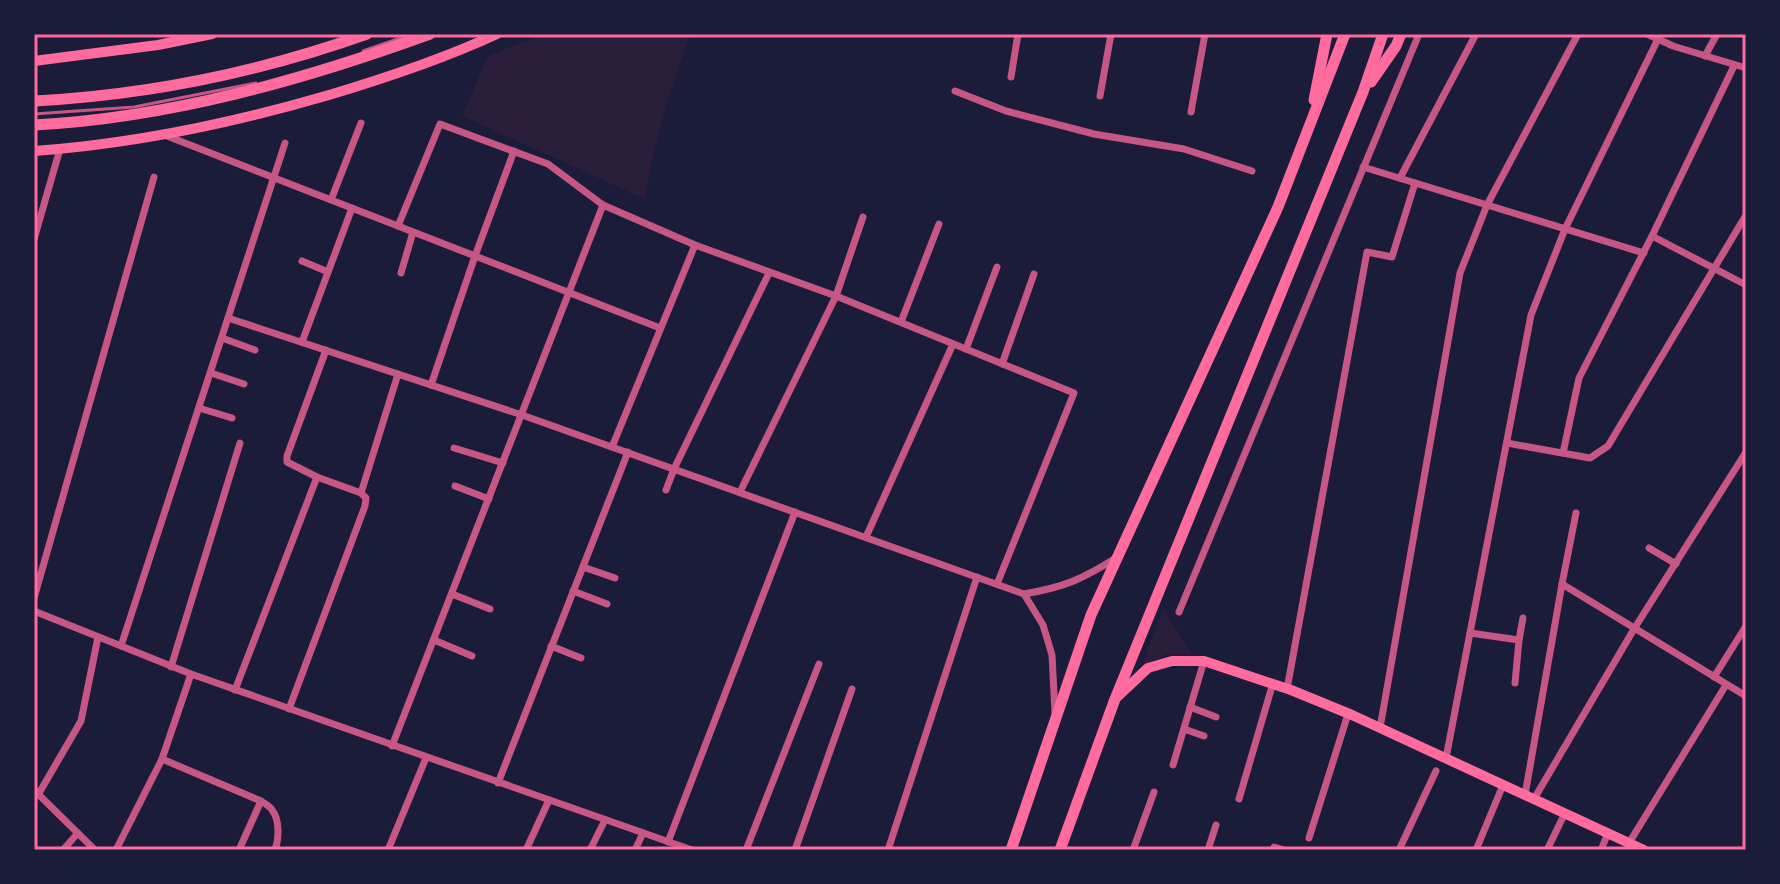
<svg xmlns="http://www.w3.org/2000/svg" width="1780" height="884" viewBox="0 0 1780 884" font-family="'Sofia Sans Condensed',sans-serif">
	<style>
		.green { fill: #2a1e3b }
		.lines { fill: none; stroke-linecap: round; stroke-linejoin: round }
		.service { stroke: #c65784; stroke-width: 3 }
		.minor { stroke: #c65784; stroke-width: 7 }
		.secondary { stroke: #ff6b9d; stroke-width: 10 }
		.trunk { stroke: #ff6b9d; stroke-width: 11 }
		.neatline { fill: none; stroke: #ff6b9d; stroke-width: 3 }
	</style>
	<rect width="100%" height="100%" fill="#1b1b3a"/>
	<g class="green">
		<path d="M545,34H691C670,87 654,142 645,199L462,116L488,56Z"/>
		<polygon points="1163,608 1192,655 1168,654 1142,665"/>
	</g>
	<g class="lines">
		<g class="service">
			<polyline points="363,51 412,34"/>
			<polyline points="34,114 134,107 256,83"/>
		</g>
		<g class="minor">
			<polyline points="1647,34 1673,46 1746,68"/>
			<polyline points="1705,56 1717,34"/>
			<polyline points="1011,77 1018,34"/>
			<polyline points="955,91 1006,111 1094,134 1184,149 1252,171"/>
			<polyline points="1100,96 1111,34"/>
			<polyline points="1191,112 1205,34"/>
			<polyline points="167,136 660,328"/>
			<polyline points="1363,167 1644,253"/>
			<polyline points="1400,178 1476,34"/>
			<polyline points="331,200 361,123"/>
			<polyline points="398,226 440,124 548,164 603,205 695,245 836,296 1074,393 997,584"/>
			<polyline points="1652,236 1746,285"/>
			<polyline points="34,239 60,149"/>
			<polyline points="302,261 328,272"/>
			<polyline points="401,273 413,232"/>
			<path d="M228,318L522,415L1024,594C1064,587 1081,580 1116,558"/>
			<polyline points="901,322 939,224"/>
			<polyline points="222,338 255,350"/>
			<polyline points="302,342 352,208"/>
			<polyline points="966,349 997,267"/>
			<polyline points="1002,364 1034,274"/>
			<polyline points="211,373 244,384"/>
			<polyline points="431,385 475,256 514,151"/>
			<polyline points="199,408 232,418"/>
			<polyline points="1507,443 1590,458 1608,446 1746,215"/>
			<polyline points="612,447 695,245"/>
			<polyline points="454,448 503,463"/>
			<polyline points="1563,453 1579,378 1652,236 1734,66"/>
			<polyline points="455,486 489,499"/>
			<polyline points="666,490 674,469 769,273"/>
			<polyline points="740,492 836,296 863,217"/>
			<polyline points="361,493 398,374"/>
			<polyline points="866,537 953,344"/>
			<polyline points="1649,548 1676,564"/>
			<polyline points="583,567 615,578"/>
			<polyline points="1562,584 1746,696"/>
			<polyline points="573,591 607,604"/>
			<polyline points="452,594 490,609"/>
			<polyline points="1024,594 1043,625 1052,655 1055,713"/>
			<polyline points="34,598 154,177"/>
			<polyline points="34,611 191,674 692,850"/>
			<polyline points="1179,612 1419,34"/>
			<polyline points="1470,633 1519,640"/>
			<polyline points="434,640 472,656"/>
			<polyline points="121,646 285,143"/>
			<polyline points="551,646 581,658"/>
			<polyline points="171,667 240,443"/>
			<polyline points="1714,677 1746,626"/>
			<polyline points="1515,683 1519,640 1523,618"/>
			<polyline points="1287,689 1367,252 1392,257 1415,183"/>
			<polyline points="235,690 317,477"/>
			<polyline points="1190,707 1216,717"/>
			<polyline points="289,709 365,506 366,498 361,493 317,477 287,462 287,456 326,350"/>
			<polyline points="1380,728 1460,273 1487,205 1578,34"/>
			<polyline points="1184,729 1204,736"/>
			<polyline points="392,746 603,205"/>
			<polyline points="1446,758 1531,315 1565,229 1658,39"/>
			<path d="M162,759L261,801C265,804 270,806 272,810C280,820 279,839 275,850"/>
			<polyline points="1173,765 1204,661"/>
			<polyline points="498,783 628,452"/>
			<polyline points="34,790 95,850"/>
			<polyline points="38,795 81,721 98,637"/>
			<polyline points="1525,795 1562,584 1576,513"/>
			<polyline points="1239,799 1273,683"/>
			<polyline points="1534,799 1634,629 1746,452"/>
			<polyline points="1309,838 1348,714"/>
			<polyline points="668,842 795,512"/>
			<polyline points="1629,843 1726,685"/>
			<polyline points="1274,847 1284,850"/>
			<polyline points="63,850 78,833"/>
			<polyline points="116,850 162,759 191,674"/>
			<polyline points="239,850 261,801"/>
			<polyline points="388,850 426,758"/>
			<polyline points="526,850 549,800"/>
			<polyline points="590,850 605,820"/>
			<polyline points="635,850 643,833"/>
			<polyline points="746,850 819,664"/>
			<polyline points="795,850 852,689"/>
			<polyline points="888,850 977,577"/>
			<polyline points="1133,850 1154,792"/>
			<polyline points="1208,850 1216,825"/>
			<polyline points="1399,850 1436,771"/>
			<polyline points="1476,850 1503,785"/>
			<polyline points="1547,850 1565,813"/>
			<polyline points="1601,850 1608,833"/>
		</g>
		<g class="secondary">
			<polyline points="34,61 158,45 212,34"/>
			<path d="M34,151C135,144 233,123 329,95C386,78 443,59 497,34"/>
			<polyline points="1116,698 1148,668 1172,661 1204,661 1291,690 1352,715 1644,850"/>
		</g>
		<g class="trunk">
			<polyline points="1371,82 1396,46 1401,34"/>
			<polyline points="1314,100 1327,34"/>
			<path d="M34,101C148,95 260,72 367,34"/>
			<path d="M34,125C169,118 303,80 430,34"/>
			<polyline points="1011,850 1091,615 1278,207 1345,34"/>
			<polyline points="1060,850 1115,699 1363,92 1383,34"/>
		</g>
	</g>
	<rect width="1780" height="884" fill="none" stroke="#1b1b3a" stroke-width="72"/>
	<rect x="36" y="36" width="1708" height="812" class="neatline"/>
</svg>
